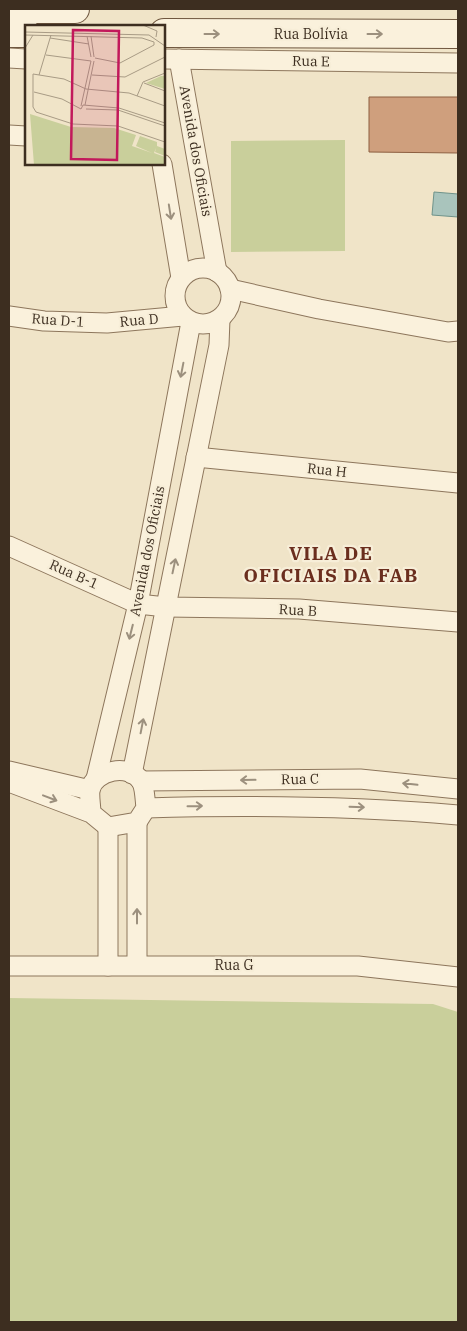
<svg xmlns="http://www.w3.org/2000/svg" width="467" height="1331" viewBox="0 0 467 1331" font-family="'IBM Plex Serif',serif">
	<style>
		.green { fill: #c9cf9b }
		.water { fill: #a9c4bc; stroke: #6f938a }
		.building { fill: #cf9f7d; stroke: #8d5f41 }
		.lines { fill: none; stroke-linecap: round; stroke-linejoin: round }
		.street-casing { stroke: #8d765c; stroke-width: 21 }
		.secondary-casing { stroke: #6f573f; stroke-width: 30 }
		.street { stroke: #faf1dc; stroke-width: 19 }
		.secondary { stroke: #faf1dc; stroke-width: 28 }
		.oneway { stroke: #9c907e }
		.labels { text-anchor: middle; stroke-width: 4.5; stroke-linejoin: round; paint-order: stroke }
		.street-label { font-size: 14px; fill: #3d2e20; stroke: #f7eed8 }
		.district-label { font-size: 19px; font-weight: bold; letter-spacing: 1px; fill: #6b2e1e; stroke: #f7eed8 }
		.inset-road { fill: none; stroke: #a89b85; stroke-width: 1 }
		.view { fill: #c2185b; fill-opacity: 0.15; stroke: #c2185b; stroke-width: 2.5 }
		.inset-edge { fill: none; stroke: #3d2e20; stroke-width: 2.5 }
	</style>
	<rect width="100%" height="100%" fill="#f0e4c8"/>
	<g class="green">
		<polygon points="345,140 345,251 231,252 231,141"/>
		<polygon points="9,998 433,1004 458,1012 458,1322 9,1322"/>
	</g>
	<polygon class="water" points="434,192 458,194 458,217 432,215"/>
	<polygon class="building" points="369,97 458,97 458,153 369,152"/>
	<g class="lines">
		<g class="street-casing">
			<g id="street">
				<polyline points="9,58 26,59"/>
				<polyline points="164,59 458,63"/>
				<polyline points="179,59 217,272"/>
				<polyline points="9,135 26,136"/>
				<polyline points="162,164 181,278"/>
				<circle cx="203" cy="296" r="28"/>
				<polyline points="230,289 319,309 448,332 458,331"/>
				<polyline points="9,316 44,321 107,323 183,316"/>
				<polyline points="196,457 458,483"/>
				<polyline points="9,546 138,604 166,607 299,609 458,622"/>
				<polyline points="9,771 90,790"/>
				<polyline points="132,774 219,345 220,319"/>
				<polyline points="96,779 138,604 191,322"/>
				<polyline points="141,781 360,779 458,789"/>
				<path d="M9,782L91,813L108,827L137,822L146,808C145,800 145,787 141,781C130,763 94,770 90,790C89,797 91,806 91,813"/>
				<path d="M146,808C251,805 354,806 458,815"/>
				<polyline points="137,822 137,965"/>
				<polyline points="9,966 358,966 458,977"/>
				<polyline points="108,966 108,827"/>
			</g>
		</g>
		<g class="secondary-casing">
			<g id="secondary">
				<polyline points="17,9 75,9"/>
				<polyline points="9,33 26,33"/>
				<polyline points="164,33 458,34"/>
			</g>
		</g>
		<use href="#street" class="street"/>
		<use href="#secondary" class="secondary"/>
	</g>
	<defs><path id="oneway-shaft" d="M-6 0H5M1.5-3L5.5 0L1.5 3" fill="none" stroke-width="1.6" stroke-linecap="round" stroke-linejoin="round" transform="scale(1.25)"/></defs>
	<g class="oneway">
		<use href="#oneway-shaft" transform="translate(212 34)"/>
		<use href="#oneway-shaft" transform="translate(375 34)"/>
		<use href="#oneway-shaft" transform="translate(170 212) rotate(81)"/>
		<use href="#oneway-shaft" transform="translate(182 370) rotate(101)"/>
		<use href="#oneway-shaft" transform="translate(174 566) rotate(-78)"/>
		<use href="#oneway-shaft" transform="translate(131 632) rotate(104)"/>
		<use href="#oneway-shaft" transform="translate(142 726) rotate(-79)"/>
		<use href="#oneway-shaft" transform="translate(248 780) rotate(179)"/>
		<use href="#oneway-shaft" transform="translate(410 784) rotate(-174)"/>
		<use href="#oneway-shaft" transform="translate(50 798) rotate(21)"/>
		<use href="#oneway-shaft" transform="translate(195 806) rotate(-1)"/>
		<use href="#oneway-shaft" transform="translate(357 807) rotate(2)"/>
		<use href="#oneway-shaft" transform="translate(137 916) rotate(-90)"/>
	</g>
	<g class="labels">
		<g class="street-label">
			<text x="311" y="39">Rua Bolívia</text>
			<text transform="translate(311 61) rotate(1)" y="5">Rua E</text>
			<text transform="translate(196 151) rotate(80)" y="5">Avenida dos Oficiais</text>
			<text transform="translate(58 320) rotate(4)" y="5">Rua D-1</text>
			<text transform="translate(139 320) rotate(-5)" y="5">Rua D</text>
			<text transform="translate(327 470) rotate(6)" y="5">Rua H</text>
			<text transform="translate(147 551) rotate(-79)" y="5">Avenida dos Oficiais</text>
			<text transform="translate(74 574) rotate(24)" y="5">Rua B-1</text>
			<text transform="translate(298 610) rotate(3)" y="5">Rua B</text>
			<text transform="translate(300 779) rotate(-1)" y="5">Rua C</text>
			<text x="234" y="970">Rua G</text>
		</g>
		<g class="district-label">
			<text x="331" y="560">VILA DE<tspan x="331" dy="22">OFICIAIS DA FAB</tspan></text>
		</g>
	</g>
	<g transform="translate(25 25)">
		<rect width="140" height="140" fill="#f0e4c8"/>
		<path d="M136,51H140V64L121,58ZM5,89L46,102L89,103L111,110L107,121L127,128L111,121L115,111L132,117V121L140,124V131L130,127L131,123L129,128L140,132V140H9Z" fill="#c9cf9b"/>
		<path class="inset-road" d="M118,0L132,6L131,12M0,7L124,10L140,21M0,10L117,13L129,17V20L95,38L70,33M62,11L66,32M66,11L69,32M25,13L64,19M0,23L8,10M21,30L66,36M14,50L26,10M67,50L100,52L140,32M119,58L140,66M9,67L37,74L56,84M112,71L118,57L140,48M60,80L69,36M56,81L66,36M140,81L104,68L61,64L39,54L8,49V82L11,87L48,99L93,101L140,117M56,84L58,80L94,83L140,98M61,84L93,85L140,101"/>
		<path class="view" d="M48,5L94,6L92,135L46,134Z"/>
		<rect width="140" height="140" class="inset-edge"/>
	</g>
	<rect width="467" height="1331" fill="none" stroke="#3d2e20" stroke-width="20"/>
</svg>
